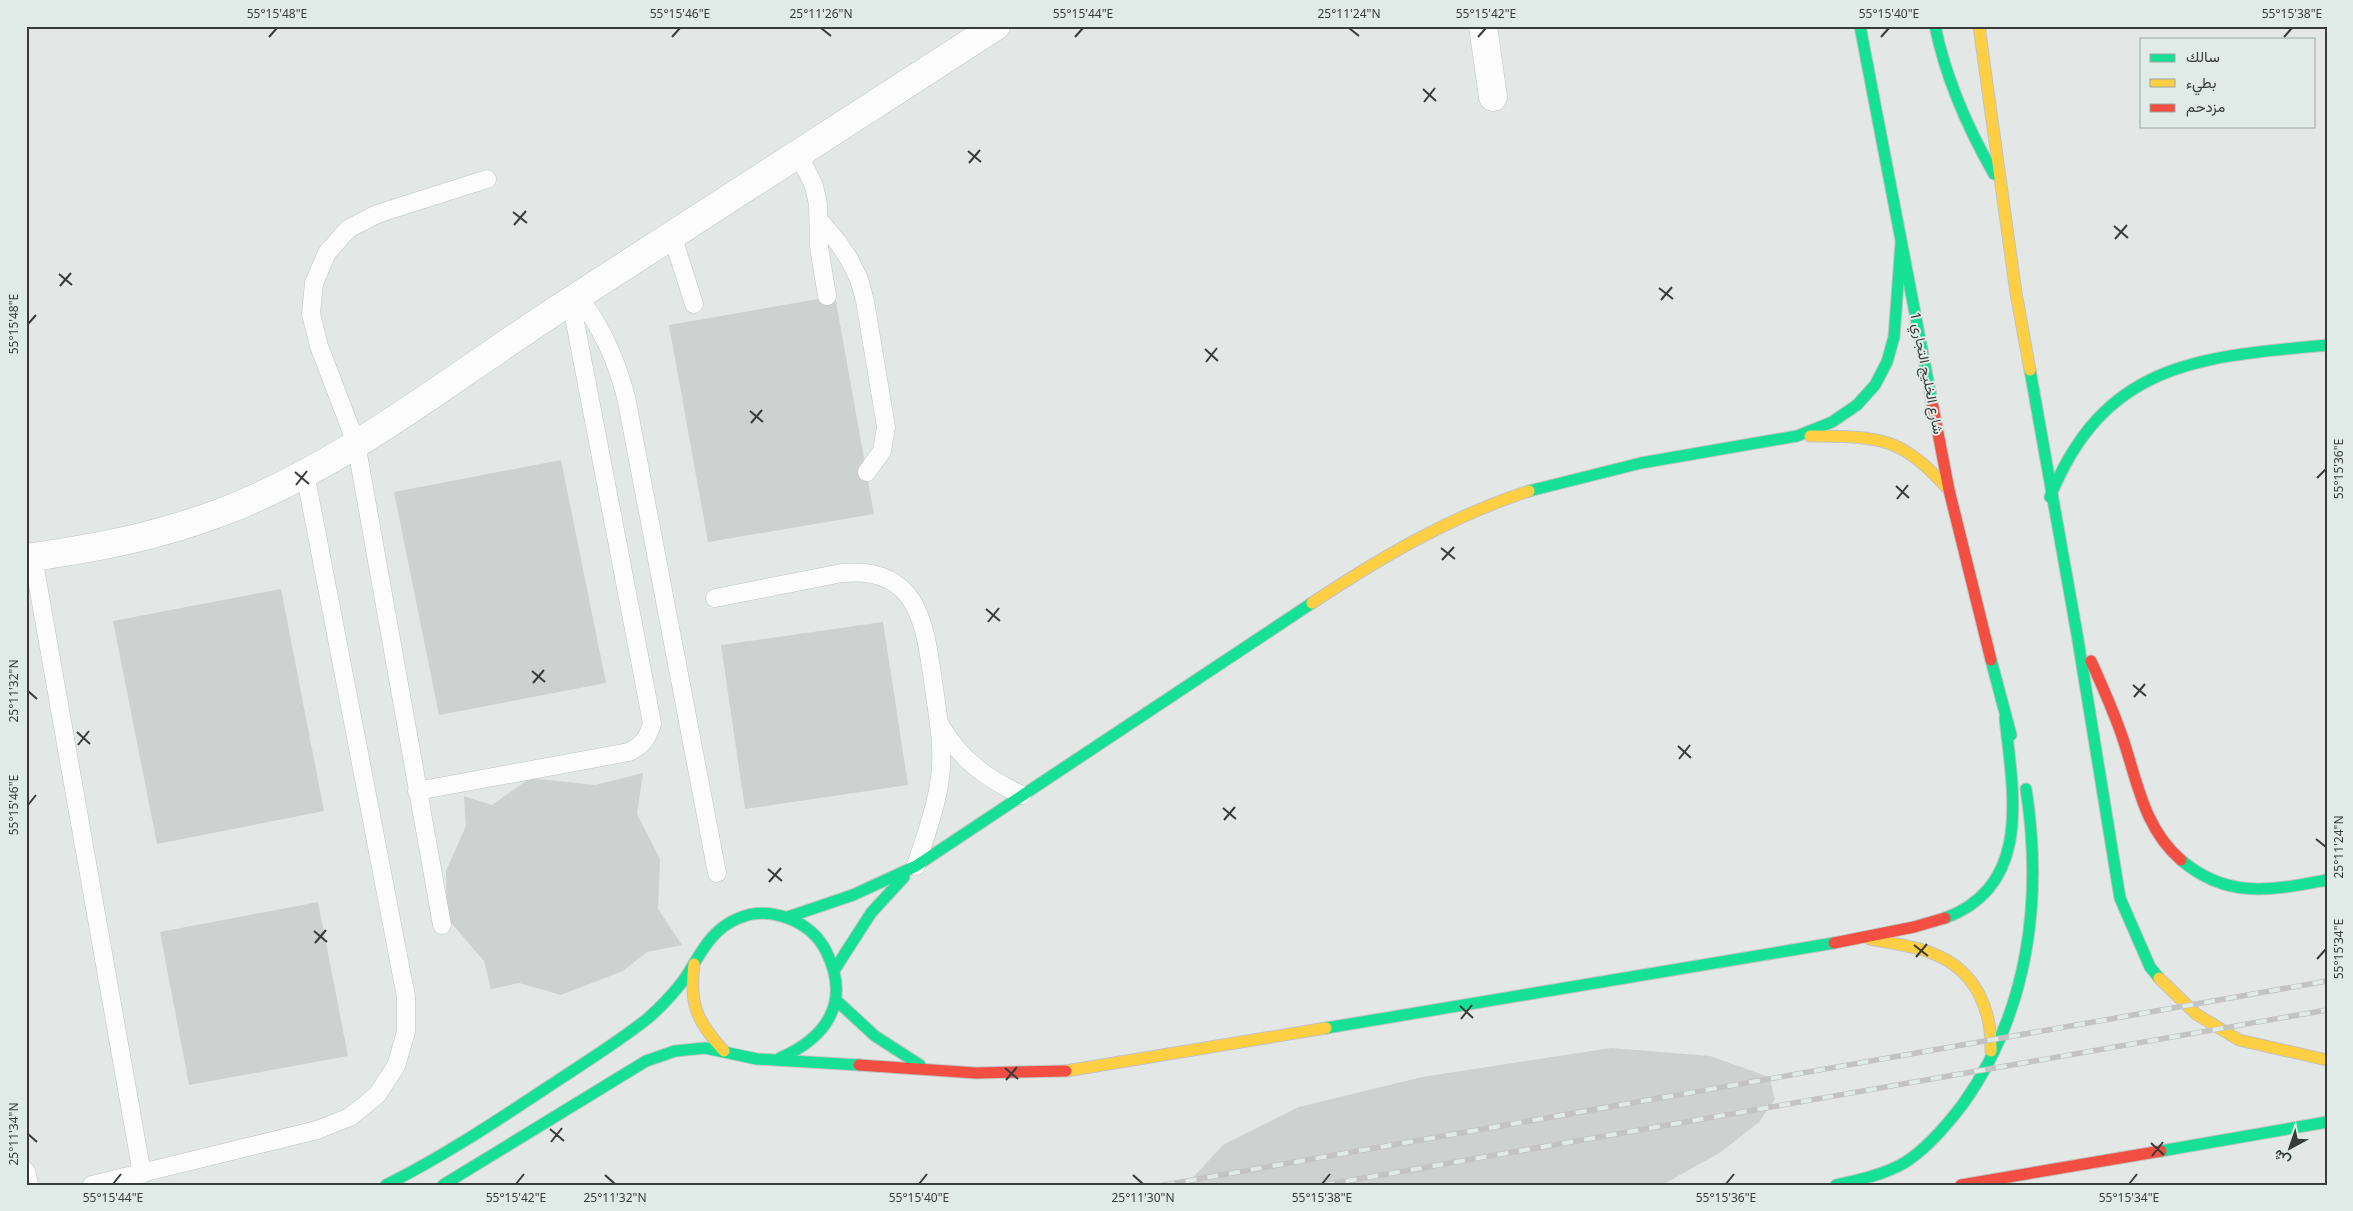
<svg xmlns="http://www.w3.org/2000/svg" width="2353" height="1211" viewBox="0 0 2353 1211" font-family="'Noto Sans',Vazirmatn,sans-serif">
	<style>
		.building { fill: #cdd1cf }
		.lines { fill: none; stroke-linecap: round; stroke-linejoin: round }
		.lane-casing { stroke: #c0c3c2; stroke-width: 19 }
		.street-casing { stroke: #c0c3c2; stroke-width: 29 }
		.fast-casing { stroke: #c0c3c2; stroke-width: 13 }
		.slow-casing { stroke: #c0c3c2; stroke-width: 13 }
		.jam-casing { stroke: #c0c3c2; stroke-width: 13 }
		.lane { stroke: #fbfcfb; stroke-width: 18 }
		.street { stroke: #fbfcfb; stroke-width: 28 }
		.fast { stroke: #16e098; stroke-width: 11 }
		.slow { stroke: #ffcf43; stroke-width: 11 }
		.jam { stroke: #f24e42; stroke-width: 11 }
		.rail-casing { stroke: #c3c3c3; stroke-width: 5.5 }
		.rail { stroke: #e0ebe7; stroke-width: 4; stroke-dasharray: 11; stroke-linecap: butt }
		.ticks { fill: none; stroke: #373b39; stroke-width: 2 }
		.labels { text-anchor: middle; stroke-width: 4; stroke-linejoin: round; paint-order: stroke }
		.street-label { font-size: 14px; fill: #373b39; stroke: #e0ebe7 }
		.neatline { fill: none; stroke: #373b39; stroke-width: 2 }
		.ticks-label { font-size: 12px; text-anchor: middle; fill: #373b39 }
	</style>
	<rect width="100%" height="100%" fill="#e3e8e6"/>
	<g class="building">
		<polygon points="835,296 874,514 708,542 669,325"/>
		<polygon points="561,460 606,683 439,715 394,492"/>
		<polygon points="281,589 324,811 157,844 113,621"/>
		<polygon points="883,622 908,785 745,809 721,645"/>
		<polygon points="643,773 637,814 660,859 658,909 682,945 647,952 623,971 561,995 519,983 491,989 484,961 447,918 446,871 466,826 464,796 492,805 530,778 595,785"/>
		<polygon points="318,902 348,1056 189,1085 160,932"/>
		<polygon points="1611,1048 1710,1056 1769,1077 1775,1099 1759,1122 1721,1152 1662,1185 1186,1185 1223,1145 1299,1107 1422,1077"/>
	</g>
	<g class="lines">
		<g class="lane-casing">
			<g id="lane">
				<polyline points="798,153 814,186 818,204 819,247 827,296"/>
				<polyline points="820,221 837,241 849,259 859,279 865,301 886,427 882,451 867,472"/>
				<polyline points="672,235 694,304"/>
				<path d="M578,296C602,328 616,359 626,397L717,873"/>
				<polyline points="33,557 142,1174"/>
				<path d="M715,598L842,573C921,566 925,627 934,688C938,717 944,748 940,778C936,808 925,837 916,866"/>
				<path d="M940,725C960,759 987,779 1022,795"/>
				<path d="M417,791L629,752C643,745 648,738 652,723L571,301"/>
				<polyline points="442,925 356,443 319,346 311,314 314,283 327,253 348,229 377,214 487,179"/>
				<polyline points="26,1171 29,1185"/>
				<polyline points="92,1185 317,1130 350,1117 377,1095 396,1066 406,1032 406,997 305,473"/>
			</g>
		</g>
		<g class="street-casing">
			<g id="street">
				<polyline points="1483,26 1493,97"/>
				<path d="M26,558C96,548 156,537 222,512C348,464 459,372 572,300C714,209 855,117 996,26"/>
			</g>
		</g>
		<g class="fast-casing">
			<g id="fast">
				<polyline points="1860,26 1933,407"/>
				<path d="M1935,26C1946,79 1967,127 1994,174"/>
				<polyline points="2030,370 2077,634 2120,898 2150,967 2159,978"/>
				<polyline points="1529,491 1641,463 1797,436 1832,422 1857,405 1875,385 1887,362 1894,337 1901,243"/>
				<path d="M2050,497C2105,362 2198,357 2327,345"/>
				<polyline points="1991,660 2011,735"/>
				<path d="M2181,860C2228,900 2272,890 2327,880"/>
				<polyline points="788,917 853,895 916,866 1312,603"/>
				<path d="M1945,918C2033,886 2013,792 2005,718"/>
				<polyline points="835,969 871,913 904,877"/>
				<polyline points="836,1000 875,1036 920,1065"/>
				<polyline points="1326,1028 1834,943"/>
				<polyline points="2161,1151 2327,1122"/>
				<path d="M386,1185C446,1155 501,1118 557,1081C587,1061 618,1042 647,1019C660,1008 672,995 683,981C700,956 709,930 739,918C770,905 811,921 826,951C851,1001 828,1037 780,1058"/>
				<polyline points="443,1185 646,1061 675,1051 705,1048 757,1059 859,1065"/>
				<path d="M1836,1185C1859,1180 1883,1175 1904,1163C1927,1149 1947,1125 1963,1104C2029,1011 2043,899 2026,789"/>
			</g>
		</g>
		<g class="slow-casing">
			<g id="slow">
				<polyline points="1979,26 2016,293 2030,370"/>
				<path d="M1810,436C1881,437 1899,435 1949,490"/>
				<path d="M1312,603C1380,558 1451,516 1529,491"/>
				<path d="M1870,939C1891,944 1914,945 1934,954C1975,970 1992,1009 1991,1051"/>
				<path d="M694,964C689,1004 697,1022 724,1051"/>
				<polyline points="2159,978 2196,1014 2239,1040 2327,1060"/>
				<polyline points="1066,1071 1326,1028"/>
			</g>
		</g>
		<g class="jam-casing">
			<g id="jam">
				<polyline points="1933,407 1949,490 1991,660"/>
				<path d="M2091,661C2103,688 2115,714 2124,742C2138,785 2145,829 2181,860"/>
				<polyline points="1834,943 1914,927 1945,918"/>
				<polyline points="859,1065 976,1073 1066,1071"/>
				<polyline points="1961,1185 2161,1151"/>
			</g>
		</g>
		<use href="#lane" class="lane"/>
		<use href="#street" class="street"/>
		<use href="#fast" class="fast"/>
		<use href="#slow" class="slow"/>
		<use href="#jam" class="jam"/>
		<g class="rail-casing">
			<g id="rail">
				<polyline points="1164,1185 2327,981"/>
				<polyline points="1324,1185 2327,1010"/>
			</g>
		</g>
		<use href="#rail" class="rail"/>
	</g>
	<path class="ticks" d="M821,28L831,36M1349,28L1359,36M269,37L277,28M672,37L680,28M1075,37L1083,28M1478,37L1486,28M1881,37L1889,28M2284,37L2292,28M1423,89L1436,101M1424,102L1435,88M968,151L981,162M969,163L980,150M513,212L527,223M514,225L526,211M2114,226L2128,238M2115,239L2127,225M59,274L72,285M60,286L71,273M1659,288L1673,299M1661,300L1672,287M28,324L36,315M1205,349L1218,361M1206,362L1217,348M750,411L763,422M751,423L762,410M295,472L309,484M2317,478L2326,469M296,485L307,471M1896,486L1909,498M1897,499L1908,485M1441,548L1455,559M1442,560L1454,547M986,609L1000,621M988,622L999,608M532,671L545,682M533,683L544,670M2133,685L2146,696M28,691L37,699M2134,697L2145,684M77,732L90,744M78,745L89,731M1678,746L1691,758M1679,759L1690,745M28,805L36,795M1223,808L1236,819M1224,820L1235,807M2316,839L2326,847M768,869L782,881M769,882L781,868M314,931L327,942M315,943L326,930M1914,945L1928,956M1916,957L1927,944M2317,959L2326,949M1460,1006L1473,1018M1461,1019L1472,1005M1005,1068L1018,1079M1006,1080L1017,1067M550,1129L564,1141M28,1134L37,1142M551,1142L562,1128M2151,1143L2164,1155M2152,1156L2163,1142M605,1175L615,1184M1133,1175L1143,1184M113,1184L121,1174M516,1184L524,1174M919,1184L927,1174M1322,1184L1330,1174M1726,1184L1734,1174M2129,1184L2137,1174"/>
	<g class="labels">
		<g class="street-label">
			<text transform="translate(1927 373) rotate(79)" y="5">شارع الخليج التجاري 1</text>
		</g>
	</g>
	<rect width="2353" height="1211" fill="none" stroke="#e0ebe7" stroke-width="55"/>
	<rect x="2140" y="38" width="175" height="90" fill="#e0ebe7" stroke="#9ca5a1"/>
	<rect x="2150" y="54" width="25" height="8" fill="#16e098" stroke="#9ca5a1"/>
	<text x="2186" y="62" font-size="15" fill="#373b39">سالك</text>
	<rect x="2150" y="79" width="25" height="8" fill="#ffcf43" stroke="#9ca5a1"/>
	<text x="2186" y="88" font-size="15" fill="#373b39">بطيء</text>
	<rect x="2150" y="104" width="25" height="8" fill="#f24e42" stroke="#9ca5a1"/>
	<text x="2186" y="112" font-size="15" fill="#373b39">مزدحم</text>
	<g transform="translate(2290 1148) rotate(220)" stroke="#e0ebe7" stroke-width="4" paint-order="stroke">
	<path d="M0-4L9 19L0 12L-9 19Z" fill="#373b39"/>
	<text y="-8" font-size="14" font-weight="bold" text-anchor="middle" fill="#373b39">ش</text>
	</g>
	<rect x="28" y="28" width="2298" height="1156" class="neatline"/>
	<g class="ticks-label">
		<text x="277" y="18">55°15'48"E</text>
		<text x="680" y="18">55°15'46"E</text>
		<text x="821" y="18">25°11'26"N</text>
		<text x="1083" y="18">55°15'44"E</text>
		<text x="1349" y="18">25°11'24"N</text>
		<text x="1486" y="18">55°15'42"E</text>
		<text x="1889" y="18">55°15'40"E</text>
		<text x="2292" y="18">55°15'38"E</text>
		<text transform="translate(14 324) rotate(-90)" y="4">55°15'48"E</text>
		<text transform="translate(2339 469) rotate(-90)" y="4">55°15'36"E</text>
		<text transform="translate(14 691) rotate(-90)" y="4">25°11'32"N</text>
		<text transform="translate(14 805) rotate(-90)" y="4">55°15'46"E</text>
		<text transform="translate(2339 847) rotate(-90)" y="4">25°11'24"N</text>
		<text transform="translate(2339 949) rotate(-90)" y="4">55°15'34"E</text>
		<text transform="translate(14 1134) rotate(-90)" y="4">25°11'34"N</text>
		<text x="113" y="1202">55°15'44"E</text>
		<text x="516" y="1202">55°15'42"E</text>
		<text x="615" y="1202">25°11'32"N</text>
		<text x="919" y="1202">55°15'40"E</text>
		<text x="1143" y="1202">25°11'30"N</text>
		<text x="1322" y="1202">55°15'38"E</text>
		<text x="1726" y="1202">55°15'36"E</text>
		<text x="2129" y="1202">55°15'34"E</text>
	</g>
</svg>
